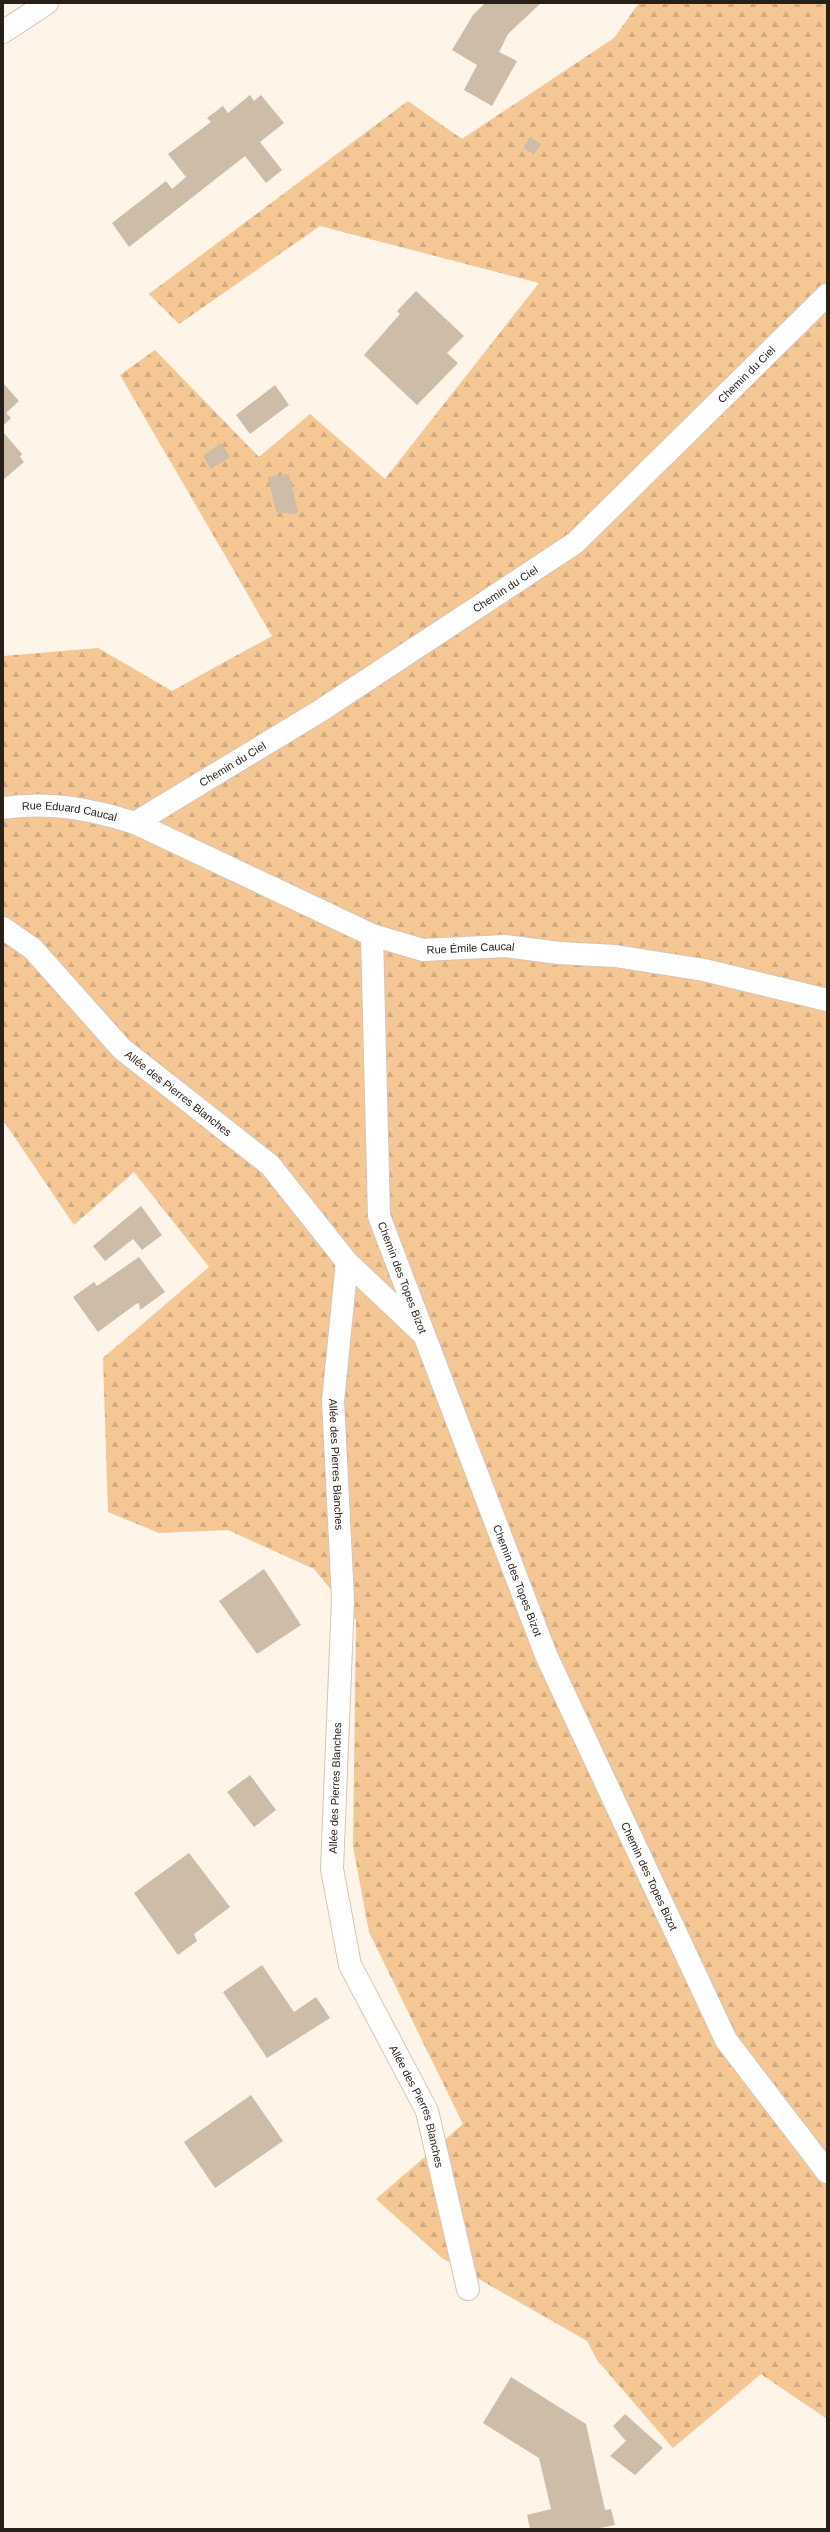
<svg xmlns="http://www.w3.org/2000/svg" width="830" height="2532" viewBox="0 0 830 2532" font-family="Helvetica,sans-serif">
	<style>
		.forest { fill: url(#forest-firs) }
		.building { fill: #cdbca8 }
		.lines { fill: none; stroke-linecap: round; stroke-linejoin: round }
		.minor-casing { stroke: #d7c5b2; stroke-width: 24 }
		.minor { stroke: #fff; stroke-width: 22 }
		.labels { text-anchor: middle; stroke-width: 3; stroke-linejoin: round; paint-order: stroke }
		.street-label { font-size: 11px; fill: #262019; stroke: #fff }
	</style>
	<defs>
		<pattern id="forest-firs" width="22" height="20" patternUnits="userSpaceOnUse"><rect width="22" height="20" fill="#f4c794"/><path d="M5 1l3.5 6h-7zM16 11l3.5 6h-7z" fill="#d1ab7f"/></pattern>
	</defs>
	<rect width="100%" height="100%" fill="#fff4e8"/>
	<polygon class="forest" points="639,3 827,3 827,2419 761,2374 673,2448 597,2360 587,2341 442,2258 376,2199 463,2124 369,1932 353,1846 356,1620 314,1569 228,1530 159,1533 108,1512 103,1358 209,1267 134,1172 74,1225 3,1120 3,656 98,648 172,691 272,636 120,375 155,350 259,457 310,414 385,479 539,283 320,226 179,324 149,294 408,101 462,139 614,38"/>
	<g class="building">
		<polygon points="485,3 541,3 508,34 499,52 517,61 492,106 464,90 477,65 452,50 473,15"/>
		<polygon points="250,95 254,101 261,95 284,123 260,142 282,170 266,183 245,156 129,247 112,223 166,181 172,189 186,177 168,154 211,122 207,118 223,106 228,113"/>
		<polygon points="530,137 541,144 534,154 523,148"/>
		<polygon points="416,291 464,336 447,353 458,363 417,405 364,355 400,314 397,311"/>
		<polygon points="3,383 19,401 6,413 11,418 3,426"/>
		<polygon points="275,385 289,405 250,434 236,415"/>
		<polygon points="3,432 22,454 20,457 24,462 3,480"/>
		<polygon points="221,443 230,457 211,469 203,456"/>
		<polygon points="289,474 298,512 295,514 276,512 268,477"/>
		<polygon points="141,1206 162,1235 142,1250 133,1239 105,1261 93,1246"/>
		<polygon points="139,1257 165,1292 140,1310 139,1303 136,1304 98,1332 73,1297 94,1282 97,1286"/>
		<polygon points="264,1569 301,1625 257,1654 219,1601"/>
		<polygon points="250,1775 276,1810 254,1827 227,1792"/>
		<polygon points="189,1853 230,1907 194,1934 197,1941 178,1955 134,1893"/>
		<polygon points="262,1965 294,2012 316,1997 330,2018 267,2058 223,1992"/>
		<polygon points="251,2095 283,2141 215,2188 184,2142"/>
		<polygon points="511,2377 586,2424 605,2510 611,2509 615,2525 595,2529 530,2529 527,2515 551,2509 539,2458 483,2423"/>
		<polygon points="625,2414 663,2448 635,2475 610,2456 626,2441 613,2426"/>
	</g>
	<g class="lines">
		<g class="minor-casing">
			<g id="minor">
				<polyline points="3,32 47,3"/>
				<path id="s1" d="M3,808C49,801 91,809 135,823L372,935L423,950L505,946L559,953L615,956L704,970L827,1000"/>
				<path id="s2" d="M135,823L320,711L575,543L827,295"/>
				<path id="s3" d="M3,928L33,949L122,1049L270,1165L347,1262L421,1332"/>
				<path id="s4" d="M372,935L379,1216L546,1655L726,2040L827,2172"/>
				<path id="s5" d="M347,1262L333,1401L343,1599L332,1869L350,1965L427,2111L468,2289"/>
			</g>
		</g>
		<use href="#minor" class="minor"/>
	</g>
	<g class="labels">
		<g class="street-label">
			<text dy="4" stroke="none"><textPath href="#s2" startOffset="762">Chemin du Ciel</textPath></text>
			<text dy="4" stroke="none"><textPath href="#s2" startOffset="438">Chemin du Ciel</textPath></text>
			<text dy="4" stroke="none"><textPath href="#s2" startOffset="114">Chemin du Ciel</textPath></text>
			<text dy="4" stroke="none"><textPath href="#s1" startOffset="67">Rue Eduard Caucal</textPath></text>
			<text dy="4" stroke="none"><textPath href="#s1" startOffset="497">Rue Émile Caucal</textPath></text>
			<text dy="4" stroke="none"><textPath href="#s3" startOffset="242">Allée des Pierres Blanches</textPath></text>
			<text dy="4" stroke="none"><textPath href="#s4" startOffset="347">Chemin des Topes Bizot</textPath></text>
			<text dy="4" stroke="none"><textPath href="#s5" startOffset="203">Allée des Pierres Blanches</textPath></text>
			<text dy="4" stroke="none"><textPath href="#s4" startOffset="671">Chemin des Topes Bizot</textPath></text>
			<text transform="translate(335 1788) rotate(-88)" y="4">Allée des Pierres Blanches</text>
			<text dy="4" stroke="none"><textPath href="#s4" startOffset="995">Chemin des Topes Bizot</textPath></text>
			<text dy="4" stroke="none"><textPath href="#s5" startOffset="863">Allée des Pierres Blanches</textPath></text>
		</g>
	</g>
	<rect width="830" height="2532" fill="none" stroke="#262019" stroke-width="8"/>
</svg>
